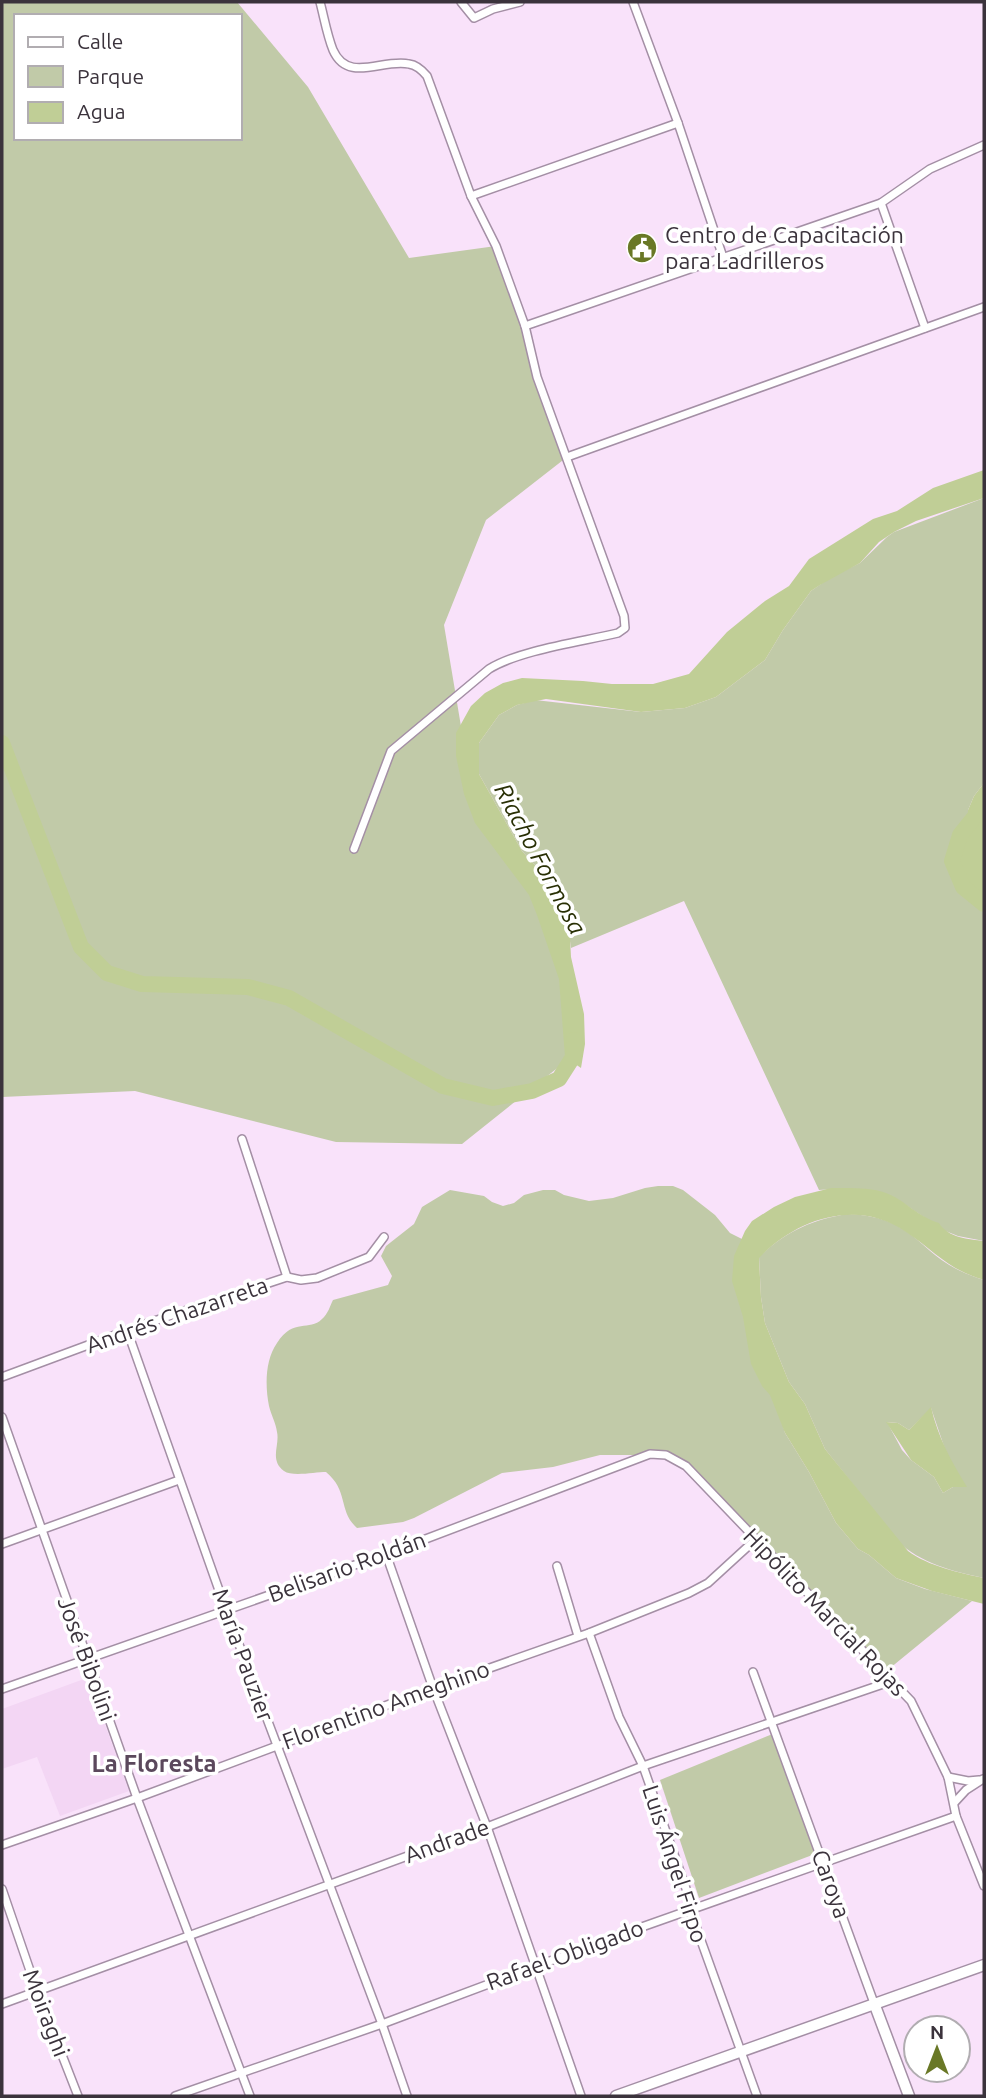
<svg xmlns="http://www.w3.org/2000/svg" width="986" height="2098" viewBox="0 0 986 2098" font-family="Ubuntu,sans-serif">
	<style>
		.built { fill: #f3d6f4 }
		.green { fill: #c1caa8; fill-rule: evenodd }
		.water { fill: #c0ce96 }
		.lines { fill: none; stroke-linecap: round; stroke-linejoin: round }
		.river { stroke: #c0ce96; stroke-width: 16 }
		.street-casing { stroke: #a48fa5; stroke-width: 10 }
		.secondary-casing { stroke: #a48fa5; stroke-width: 13 }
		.street { stroke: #fff; stroke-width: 7 }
		.secondary { stroke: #fff; stroke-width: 10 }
		.labels { text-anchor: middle; stroke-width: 7; stroke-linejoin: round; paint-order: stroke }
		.poi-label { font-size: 23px; fill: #3b333c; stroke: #fff; text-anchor: start }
		.street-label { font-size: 23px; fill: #3b333c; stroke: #fff }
		.water-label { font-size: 24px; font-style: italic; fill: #293005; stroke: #fff }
		.neighbourhood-label { font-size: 24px; font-weight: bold; fill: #5b485c; stroke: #fff }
	</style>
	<rect width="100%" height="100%" fill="#f9e2fa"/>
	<polygon class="built" points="84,1679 90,1683 129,1791 60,1816 37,1757 2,1769 2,1709"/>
	<g class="green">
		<path d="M2,2H237L308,87L409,258L496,246L525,326L537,377L567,457L486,520L444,625L469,774L547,912L575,1054L462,1144L336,1142L135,1091L2,1097ZM16,16H240V138H16Z"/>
		<polygon points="984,498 984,783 974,796 968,810 968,825 957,846 952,861 963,887 984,904 984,1241 958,1236 943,1230 897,1199 847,1188 819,1190 684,901 571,948 568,927 552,888 542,873 522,851 479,774 479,743 499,715 517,705 535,700 641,712 685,708 716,697 765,660 783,630 811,591 831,577 860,563 887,537 894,532"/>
		<path d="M658,1186H673L683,1190L715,1215L730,1233L754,1245L744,1278L785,1433L809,1472L836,1523L858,1549L869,1555L896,1578L925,1589L972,1601L884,1673L686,1466L666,1455H600L553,1467L502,1473L414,1518L403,1522L357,1528C338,1511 349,1491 326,1472C315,1472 292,1477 284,1471C269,1460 280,1445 277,1432C276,1423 271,1415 269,1406C265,1386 265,1360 277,1343C294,1317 309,1332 322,1319C328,1314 330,1306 333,1300L388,1285L392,1276L381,1256L386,1246L414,1224L422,1207L450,1190L484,1196L492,1202L503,1206L514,1203L524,1195L543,1190H555L564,1195L589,1201L613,1198L645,1188Z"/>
		<path d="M848,1214C865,1215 880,1217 896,1225C911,1233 923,1245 935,1255C950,1267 967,1275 984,1280V1578C955,1572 919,1563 898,1541L825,1449L805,1404L789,1382L765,1323L761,1297L759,1257C785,1232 813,1219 848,1214ZM931,1408L947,1455L966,1487H953L943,1493L934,1477L911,1460L902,1450L887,1422L898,1423L909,1430Z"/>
		<polygon points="775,1733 815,1854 699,1898 660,1780"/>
	</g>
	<g class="water">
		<polygon points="984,470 984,498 916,521 894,532 879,542 860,563 820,585 811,591 783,630 765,660 716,697 685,708 641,712 546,699 517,705 499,715 479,743 479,774 522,851 542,873 552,888 565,918 570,937 571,957 584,1014 585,1044 581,1068 565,1057 559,979 537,915 529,895 475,823 464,794 456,756 456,733 471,706 485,693 503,683 522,678 583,681 612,684 653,684 689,674 727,632 765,601 789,586 809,559 873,519 897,511 933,488"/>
		<polygon points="984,783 984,906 963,887 957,846 960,835 968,825 968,810 974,796"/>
		<path d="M831,1188C848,1188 870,1187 886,1193C905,1200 918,1217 939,1223C948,1238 969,1239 984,1241V1280C947,1269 936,1252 906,1232C858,1198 797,1218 759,1258L761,1297L765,1323L789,1382L805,1404L825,1449L908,1551C928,1566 960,1573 984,1578V1604L932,1591L896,1578L869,1555L858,1549L836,1523L809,1472L785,1433L770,1395L762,1386L751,1364L743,1317L732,1281L734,1256L745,1231L752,1221L774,1207L795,1197Z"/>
		<path d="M931,1407C938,1437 951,1461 967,1487H953L943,1493L934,1477L911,1460L886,1422L898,1423L909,1430Z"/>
	</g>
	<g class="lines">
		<g class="river">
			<polyline points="2,743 81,947 107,973 142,984 248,987 289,998 443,1086 493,1098 532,1091 559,1079 575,1054 574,1040"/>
			<polyline points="984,805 960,835 952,861 963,887 984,904"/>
		</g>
		<g class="street-casing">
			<g id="street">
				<path d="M320,2C324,17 327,35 333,50C348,84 383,58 409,64C417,65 422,70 427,76L471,196L496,246L525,326L537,377L624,616L625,628L618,633C580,642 520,650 489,669L391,751L354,849"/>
				<polyline points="461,2 474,18 493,9 520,2"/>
				<polyline points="633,2 678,123 723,257"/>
				<polyline points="471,196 678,123"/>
				<polyline points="881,203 925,328"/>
				<polyline points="525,326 881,203 930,169 984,145"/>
				<polyline points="567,457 984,307"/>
				<polyline points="242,1139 287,1277"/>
				<polyline points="127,1330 226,1610 382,2024 407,2096"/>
				<polyline points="2,1377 142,1325 287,1277 301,1280 317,1278 369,1257 384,1237"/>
				<polyline points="2,1417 137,1798 250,2096"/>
				<polyline points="2,1544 179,1480"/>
				<polyline points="386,1554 433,1688 487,1827 581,2096"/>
				<polyline points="557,1566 578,1636"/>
				<polyline points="589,1633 619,1717 643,1766 690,1900 690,1910 757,2096"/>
				<polyline points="753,1672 874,2003"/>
				<polyline points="2,1689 386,1554 650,1454 666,1455 686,1466 911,1701 948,1777 956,1816 984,1886"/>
				<polyline points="948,1777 968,1781 979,1780"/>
				<polyline points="954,1803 966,1790 983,1779"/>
				<polyline points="2,1845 137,1798 433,1688 589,1633 689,1593 708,1583 755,1540"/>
				<polyline points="2,1889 37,1991 78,2096"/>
				<polyline points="2,2004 487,1827 643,1766 892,1681"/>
				<polyline points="175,2096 382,2024 622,1934 956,1816"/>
			</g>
		</g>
		<g class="secondary-casing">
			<g id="secondary">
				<polyline points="874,2003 909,2096"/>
				<polyline points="616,2096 984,1965"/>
			</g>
		</g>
		<use href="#street" class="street"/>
		<use href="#secondary" class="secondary"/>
	</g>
	<defs>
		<g id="civic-disc" transform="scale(1.575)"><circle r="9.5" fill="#697826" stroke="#fff"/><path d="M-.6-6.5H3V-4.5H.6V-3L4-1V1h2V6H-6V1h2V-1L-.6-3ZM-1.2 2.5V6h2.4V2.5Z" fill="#fff"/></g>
	</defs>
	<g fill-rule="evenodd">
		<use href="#civic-disc" x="642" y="248"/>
	</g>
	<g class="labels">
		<g class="poi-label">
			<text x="665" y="243">Centro de Capacitación<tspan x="665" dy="26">para Ladrilleros</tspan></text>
		</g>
		<g class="street-label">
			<text transform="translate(177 1315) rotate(-19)" y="8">Andrés Chazarreta</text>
			<text transform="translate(347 1567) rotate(-20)" y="8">Belisario Roldán</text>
			<text transform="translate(825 1612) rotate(46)" y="8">Hipólito Marcial Rojas</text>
			<text transform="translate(243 1655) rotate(70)" y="8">María Pauzier</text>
			<text transform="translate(87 1659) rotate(70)" y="8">José Bibolini</text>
			<text transform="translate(386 1705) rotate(-20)" y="8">Florentino Ameghino</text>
			<text transform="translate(447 1841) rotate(-20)" y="8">Andrade</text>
			<text transform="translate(675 1864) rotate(72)" y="8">Luis Ángel Firpo</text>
			<text transform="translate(831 1884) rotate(70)" y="8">Caroya</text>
			<text transform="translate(565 1955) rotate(-20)" y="8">Rafael Obligado</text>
			<text transform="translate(46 2013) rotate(69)" y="8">Moiraghi</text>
		</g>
		<g class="water-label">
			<text transform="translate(540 859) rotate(62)" y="8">Riacho Formosa</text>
		</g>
		<g class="neighbourhood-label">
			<text x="154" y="1772">La Floresta</text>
		</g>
	</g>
	<rect width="986" height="2098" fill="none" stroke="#3b333c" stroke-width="7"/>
	<rect x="14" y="14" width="228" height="126" fill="#ffffff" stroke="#b1adb1" stroke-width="2"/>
	<rect x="28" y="37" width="35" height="10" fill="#ffffff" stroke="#b1adb1" stroke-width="2"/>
	<text x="77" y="49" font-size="21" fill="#3b333c">Calle</text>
	<rect x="28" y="66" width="35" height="21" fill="#c1caa8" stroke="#b1adb1" stroke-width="2"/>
	<text x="77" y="84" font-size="21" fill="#3b333c">Parque</text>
	<rect x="28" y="102" width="35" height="21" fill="#c0ce96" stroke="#b1adb1" stroke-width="2"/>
	<text x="77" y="119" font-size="21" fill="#3b333c">Agua</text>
	<g transform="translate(937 2049)"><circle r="33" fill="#ffffff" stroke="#b1adb1" stroke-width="2"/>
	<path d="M0-5L12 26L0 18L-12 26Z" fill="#697826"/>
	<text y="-10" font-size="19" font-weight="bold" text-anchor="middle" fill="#3b333c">N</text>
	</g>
</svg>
